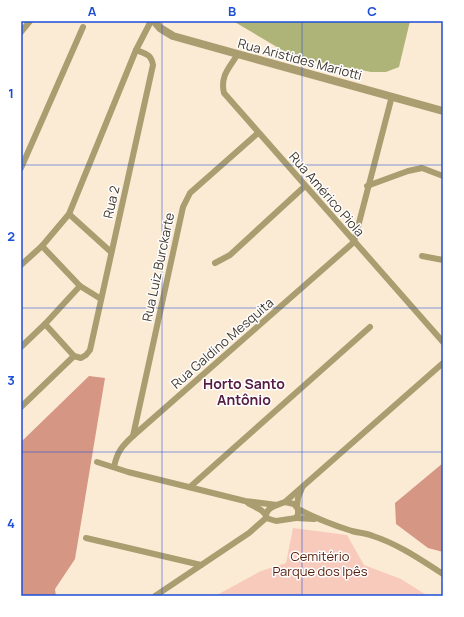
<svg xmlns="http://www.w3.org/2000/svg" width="464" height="617" viewBox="0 0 464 617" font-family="Manrope,sans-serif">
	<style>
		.green { fill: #f8cabc }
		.forest { fill: #d59784 }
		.water { fill: #aeb377 }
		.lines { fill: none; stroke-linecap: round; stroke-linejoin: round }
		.minor { stroke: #aa9d70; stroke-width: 6 }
		.tertiary { stroke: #aa9d70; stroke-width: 8 }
		.grid { fill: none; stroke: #1d4ed8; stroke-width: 1; stroke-opacity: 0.55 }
		.labels { text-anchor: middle; stroke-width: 3; stroke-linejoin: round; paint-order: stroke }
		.street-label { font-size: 13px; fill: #40382d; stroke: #fff }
		.park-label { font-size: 13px; fill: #541c09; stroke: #fff }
		.neighbourhood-label { font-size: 14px; font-weight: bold; fill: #551b42; stroke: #fff }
		.neatline { fill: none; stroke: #1d4ed8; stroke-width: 1.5 }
		.grid-label { font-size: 13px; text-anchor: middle; font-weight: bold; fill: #1d4ed8 }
	</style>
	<rect width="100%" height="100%" fill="#fcebd4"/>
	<polygon class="green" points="293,528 347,535 364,565 401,579 428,596 215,596 261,571 286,563"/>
	<g class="forest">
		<polygon points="89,376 105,378 75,559 55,589 56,596 21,596 21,442"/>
		<polygon points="443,463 443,552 428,548 396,524 395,503"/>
	</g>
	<polygon class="water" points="233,21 410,21 399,67 386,72 371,72 294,57"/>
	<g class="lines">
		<g class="minor">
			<polyline points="21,32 30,21"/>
			<path d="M238,54C229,68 220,76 224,93L443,342"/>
			<polyline points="21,168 83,27"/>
			<polyline points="367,186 408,171 422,168 443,176"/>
			<polyline points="69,214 111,252"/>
			<polyline points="42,246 80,286 101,299"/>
			<polyline points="422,256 443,260"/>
			<polyline points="215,263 230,255 305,186"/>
			<polyline points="21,265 42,246 69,214 136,50 151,21"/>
			<path d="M45,324L74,356L81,358L86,355L90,350L153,65C151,54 146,54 136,50"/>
			<polyline points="21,347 45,324 80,286"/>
			<polyline points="21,407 74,356"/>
			<polyline points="133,436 183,207 190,193 258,133"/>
			<polyline points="97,462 128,472 245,501 277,505"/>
			<path d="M114,467C117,452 122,446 133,436L354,242L392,96"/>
			<polyline points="190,487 370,327"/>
			<polyline points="285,502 443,363"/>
			<path d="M285,502L294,504L298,509V514L296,518L276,521L266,518C264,508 277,505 285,502Z"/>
			<polyline points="248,503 261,510 266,515"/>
			<polyline points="297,507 298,498 302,488"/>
			<path d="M298,509C315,518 333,525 352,531C359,533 366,533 373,536C398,544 421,560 443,574"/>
			<polyline points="296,518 314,519"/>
			<polyline points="86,538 201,565"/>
			<polyline points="155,596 249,533 266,518"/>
		</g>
		<polyline class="tertiary" points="154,21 160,28 173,36 443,111"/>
	</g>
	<path class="grid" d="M162,21V596M302,21V596M21,165H443M21,308H443M21,452H443"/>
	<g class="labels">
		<g class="street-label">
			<text transform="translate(300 59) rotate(15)" y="5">Rua Aristides Mariotti</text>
			<text transform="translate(327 194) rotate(49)" y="5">Rua Américo Piola</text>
			<text transform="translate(111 202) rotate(-77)" y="5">Rua 2</text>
			<text transform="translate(158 267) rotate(-78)" y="5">Rua Luiz Burckarte</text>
			<text transform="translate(222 343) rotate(-41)" y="5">Rua Galdino Mesquita</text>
		</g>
		<g class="park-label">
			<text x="320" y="561">Cemitério<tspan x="320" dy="15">Parque dos Ipês</tspan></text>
		</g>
		<g class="neighbourhood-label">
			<text x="244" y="389">Horto Santo<tspan x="244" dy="16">Antônio</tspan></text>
		</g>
	</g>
	<rect width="464" height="617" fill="none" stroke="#ffffff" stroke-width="44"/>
	<rect x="22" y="22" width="420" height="573" class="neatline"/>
	<g class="grid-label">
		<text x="92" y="16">A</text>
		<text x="232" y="16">B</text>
		<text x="372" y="16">C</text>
		<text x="11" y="98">1</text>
		<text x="11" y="241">2</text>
		<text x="11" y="385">3</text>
		<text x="11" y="528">4</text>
	</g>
</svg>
